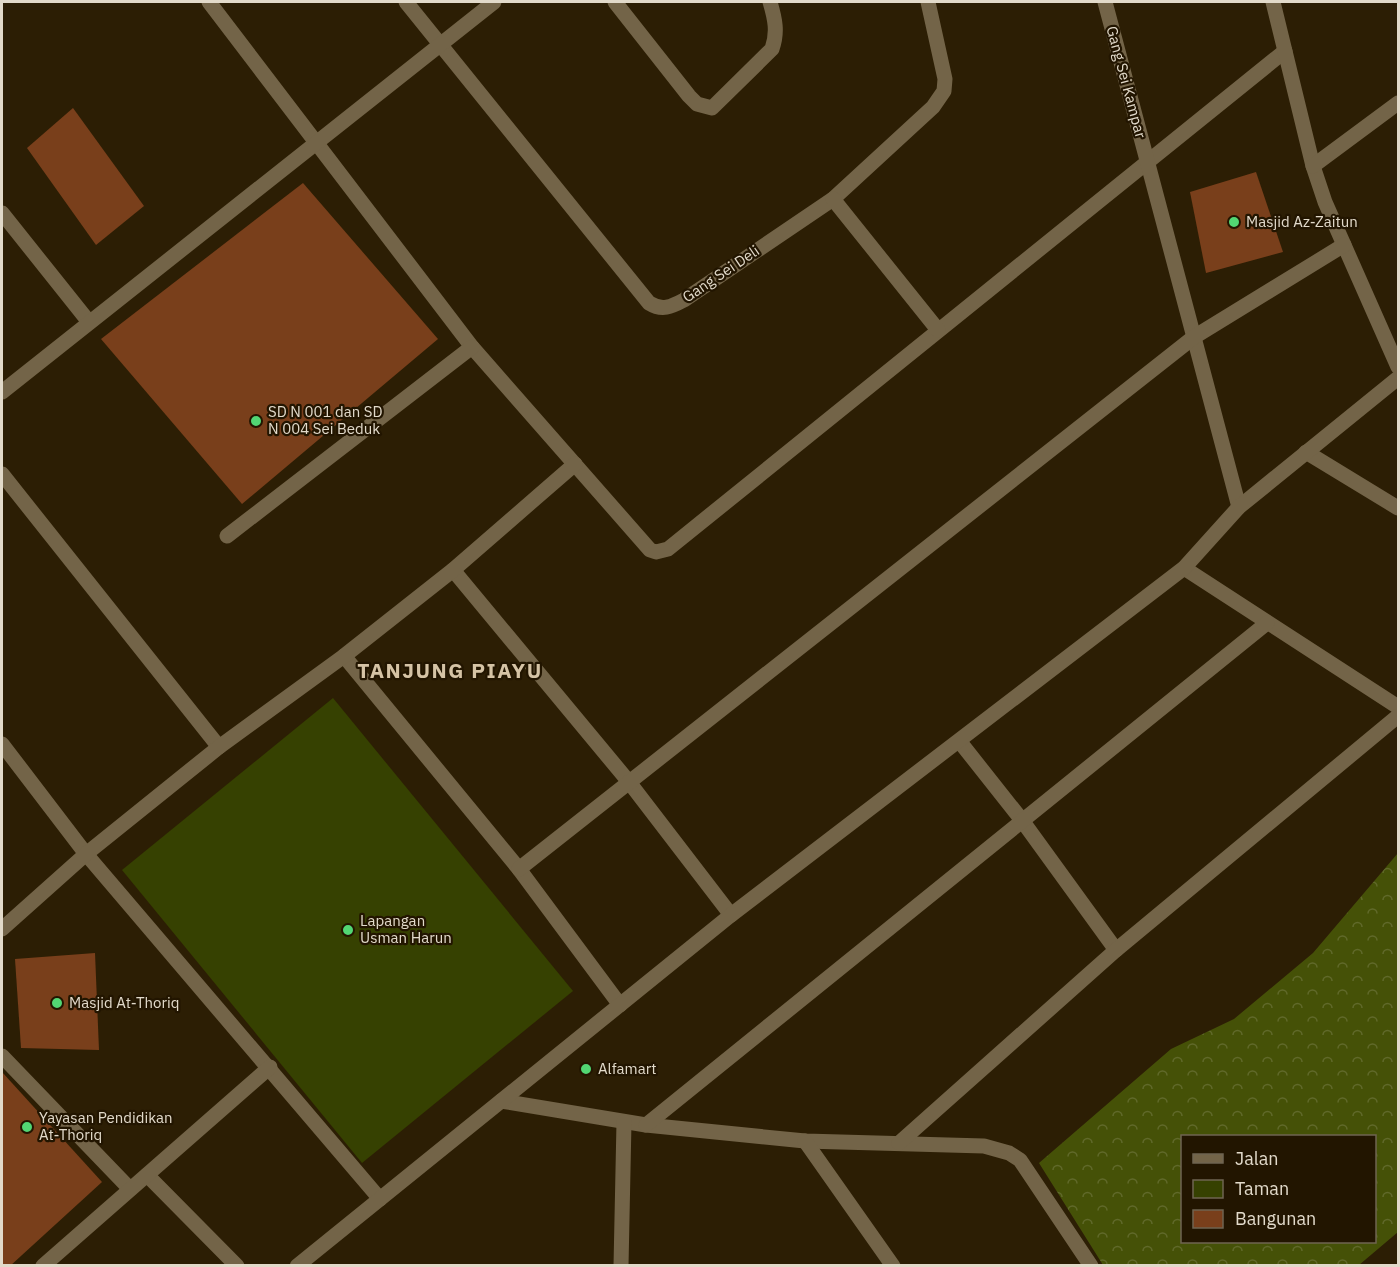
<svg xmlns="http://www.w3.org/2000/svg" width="1400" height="1267" viewBox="0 0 1400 1267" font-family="'IBM Plex Sans',sans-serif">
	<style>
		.forest { fill: url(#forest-crowns); fill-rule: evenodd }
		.green { fill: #364101 }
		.building { fill: #793f1b }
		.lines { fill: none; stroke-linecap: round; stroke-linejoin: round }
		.street { stroke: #736448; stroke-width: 15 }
		.poi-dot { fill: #52d673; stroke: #221500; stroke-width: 2 }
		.labels { text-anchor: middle; stroke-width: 4.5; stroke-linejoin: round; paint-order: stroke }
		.street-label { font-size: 15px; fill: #e2daca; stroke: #221500 }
		.poi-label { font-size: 15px; fill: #e2daca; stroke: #221500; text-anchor: start }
		.district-label { font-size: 21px; font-weight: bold; letter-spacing: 1.5px; fill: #d5c3a5; stroke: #221500 }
	</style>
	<defs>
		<pattern id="forest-crowns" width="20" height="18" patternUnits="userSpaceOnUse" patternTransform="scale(1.5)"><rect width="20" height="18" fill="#455107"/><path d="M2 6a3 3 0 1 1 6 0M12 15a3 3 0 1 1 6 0" fill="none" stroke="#60692a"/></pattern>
	</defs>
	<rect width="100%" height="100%" fill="#2c1e04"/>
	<path class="forest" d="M1398,853V1232L1359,1265H1103L1039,1163L1171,1049L1234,1019L1313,953ZM1182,1136H1374V1242H1182Z"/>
	<polygon class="green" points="333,698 573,991 362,1163 122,870"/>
	<g class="building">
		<polygon points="73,108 144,206 96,245 27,148"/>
		<polygon points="1256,172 1283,252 1206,273 1190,192"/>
		<polygon points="303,183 438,339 242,504 101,339"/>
		<polygon points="95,953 99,1050 21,1048 15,959"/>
		<polygon points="2,1072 102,1182 10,1266 2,1266"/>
	</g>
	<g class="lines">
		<g class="street">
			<polyline points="209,2 472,347 650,550 656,552 668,549 1285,51"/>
			<path d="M406,2L649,303C662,311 671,307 684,300L833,199L933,107L944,91L945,79L928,2"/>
			<path d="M615,2L689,96L697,104L712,108L772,49C778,32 775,19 770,2"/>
			<polyline points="1105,2 1239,507"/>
			<polyline points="1273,2 1313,166 1325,202 1398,367"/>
			<polyline points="1313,166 1398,103"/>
			<polyline points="833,199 938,330"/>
			<polyline points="2,213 89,322"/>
			<polyline points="2,392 494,2"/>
			<polyline points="1306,452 1398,508"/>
			<polyline points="2,474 219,747"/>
			<polyline points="227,536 472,347"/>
			<polyline points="1184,568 1398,707"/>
			<polyline points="453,570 629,782 731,915"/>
			<polyline points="344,656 519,869 620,1005"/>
			<polyline points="960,742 1021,819 1116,950"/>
			<polyline points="2,744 86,854 380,1199"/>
			<polyline points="519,869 1194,337 1344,245"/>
			<polyline points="2,929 86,854 219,747 344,656 453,570 575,464"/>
			<polyline points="2,1056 130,1189"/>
			<polyline points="501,1101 646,1125 805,1141 984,1146 1009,1153 1020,1160 1091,1266"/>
			<polyline points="646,1125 1267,623"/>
			<polyline points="805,1141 893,1266"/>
			<polyline points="899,1143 1116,950 1398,716"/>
			<polyline points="147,1175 237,1266"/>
			<polyline points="43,1266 270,1067"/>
			<polyline points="297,1266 731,915 1184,568 1239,507 1398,378"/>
			<polyline points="621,1266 624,1122"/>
		</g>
	</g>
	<g class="poi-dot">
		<circle cx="1234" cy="222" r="6"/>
		<circle cx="256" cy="421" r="6"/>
		<circle cx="348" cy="930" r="6"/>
		<circle cx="57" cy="1003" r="6"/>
		<circle cx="586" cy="1069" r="6"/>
		<circle cx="27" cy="1127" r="6"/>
	</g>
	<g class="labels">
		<g class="street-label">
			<text transform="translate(1126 82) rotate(75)" y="5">Gang Sei Kampar</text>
			<text transform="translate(721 274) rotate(-34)" y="5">Gang Sei Deli</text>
		</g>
		<g class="poi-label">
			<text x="1246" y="227">Masjid Az-Zaitun</text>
			<text x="268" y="417">SD N 001 dan SD<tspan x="268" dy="17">N 004 Sei Beduk</tspan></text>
			<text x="360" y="926">Lapangan<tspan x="360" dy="17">Usman Harun</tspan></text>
			<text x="69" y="1008">Masjid At-Thoriq</text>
			<text x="598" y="1074">Alfamart</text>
			<text x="39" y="1123">Yayasan Pendidikan<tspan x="39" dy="17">At-Thoriq</tspan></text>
		</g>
		<g class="district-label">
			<text x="450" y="678">TANJUNG PIAYU</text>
		</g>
	</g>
	<rect width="1400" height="1267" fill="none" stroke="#e2daca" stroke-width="6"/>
	<rect x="1181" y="1135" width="195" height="108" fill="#221500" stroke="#6f6451" stroke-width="1.5"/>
	<rect x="1193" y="1154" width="30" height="9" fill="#736448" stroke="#6f6451" stroke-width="1.5"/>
	<text x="1235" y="1165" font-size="18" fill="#e2daca">Jalan</text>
	<rect x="1193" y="1180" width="30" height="18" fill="#364101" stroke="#6f6451" stroke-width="1.5"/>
	<text x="1235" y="1195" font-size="18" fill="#e2daca">Taman</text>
	<rect x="1193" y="1210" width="30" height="18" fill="#793f1b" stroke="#6f6451" stroke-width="1.5"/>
	<text x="1235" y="1225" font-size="18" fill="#e2daca">Bangunan</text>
</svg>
